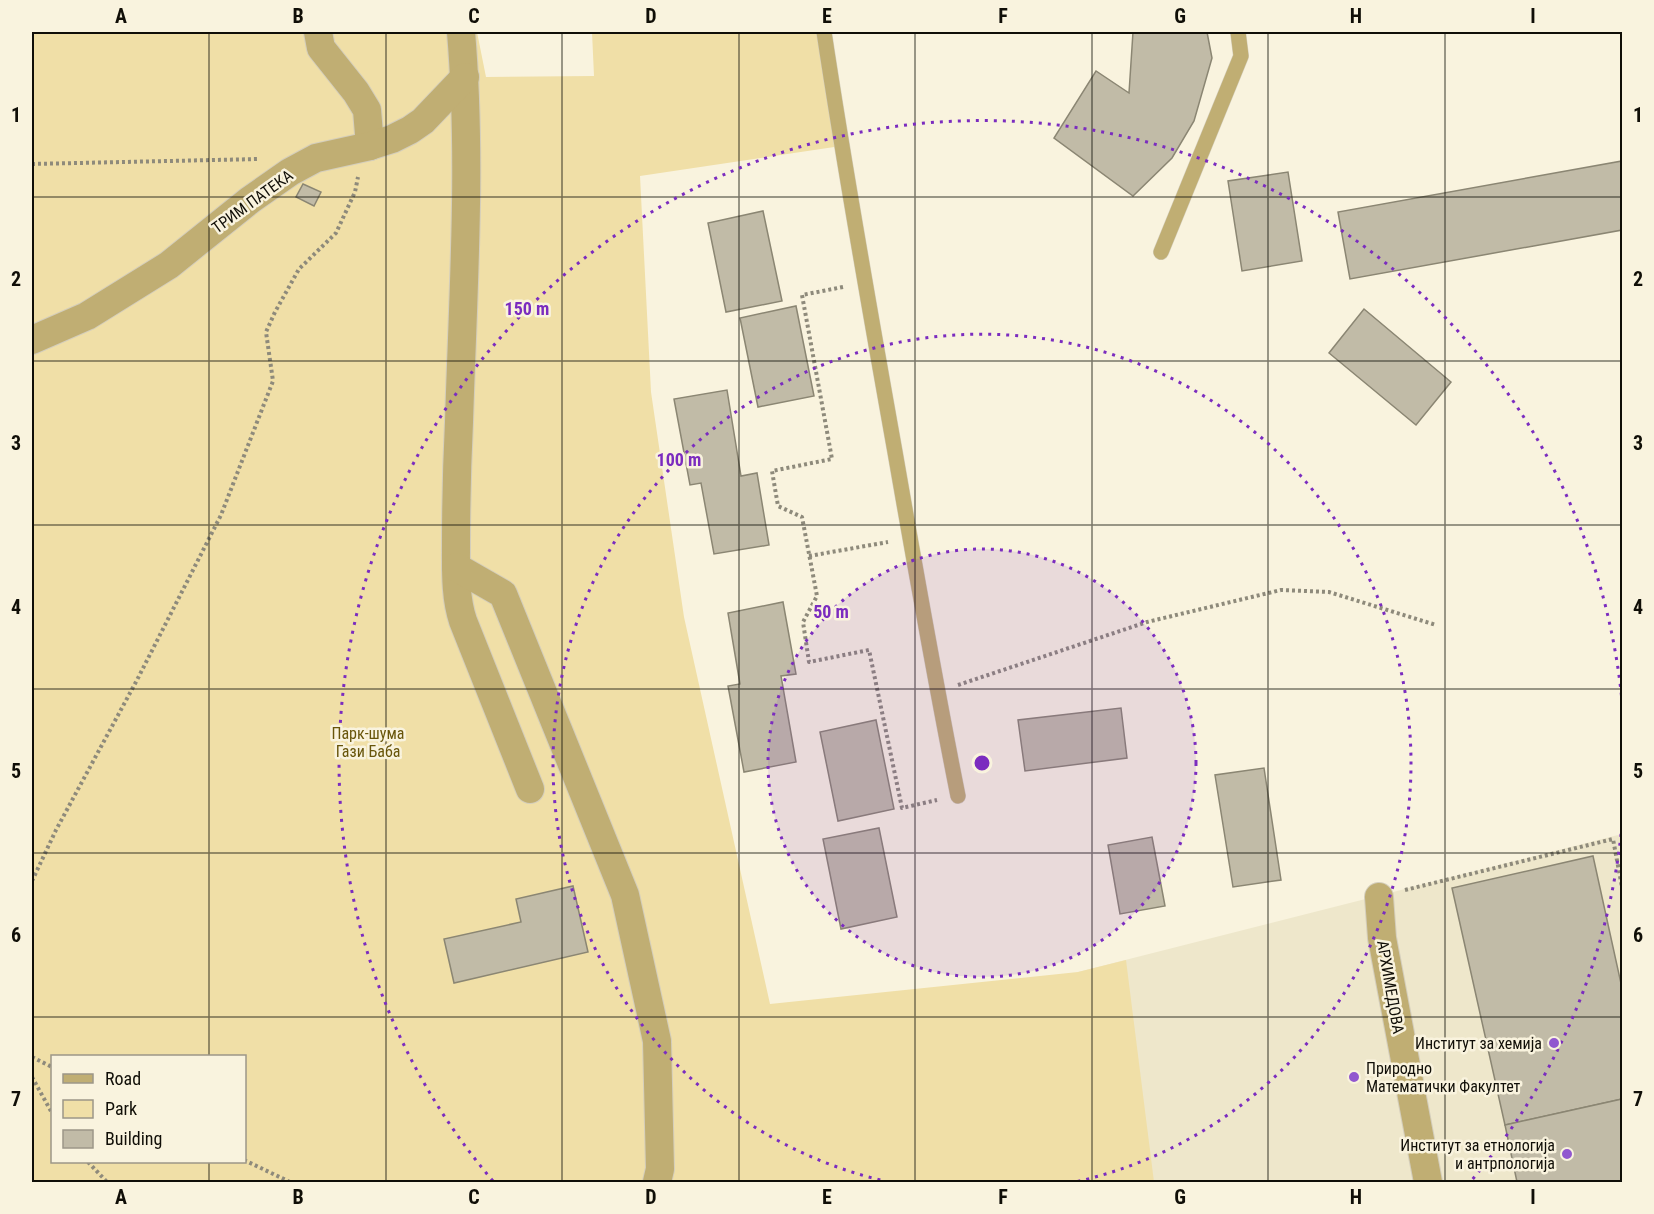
<svg xmlns="http://www.w3.org/2000/svg" width="1654" height="1214" viewBox="0 0 1654 1214" font-family="'Roboto Condensed',sans-serif">
	<style>
		.built { fill: #eee7cb }
		.green { fill: #f0dfa7; fill-rule: evenodd }
		.building { fill: #c1bba7; stroke: #8b8673; stroke-width: 1.5 }
		.lines { fill: none; stroke-linecap: round; stroke-linejoin: round }
		.lane-casing { stroke: #d4cebc; stroke-width: 16 }
		.street-casing { stroke: #d4cebc; stroke-width: 30 }
		.path { stroke: #8e8a7b; stroke-width: 4; stroke-dasharray: 3 3; stroke-linecap: butt }
		.lane { stroke: #c0ae73; stroke-width: 15 }
		.street { stroke: #c0ae73; stroke-width: 28 }
		.grid { fill: none; stroke: #100e07; stroke-width: 1.5; stroke-opacity: 0.55 }
		.ring { fill: none; stroke: #7b2cbf; stroke-width: 3; stroke-dasharray: 3 6 }
		.poi-dot { fill: #9157cf; stroke: #f9f3de; stroke-width: 2 }
		.labels { text-anchor: middle; stroke-width: 5; stroke-linejoin: round; paint-order: stroke }
		.street-label { font-size: 16px; fill: #100e07; stroke: #f9f3de }
		.park-label { font-size: 16px; fill: #68550a; stroke: #f9f3de }
		.poi-label { font-size: 16px; fill: #100e07; stroke: #f9f3de; text-anchor: end }
		.centre { fill: #7b2cbf; stroke: #f9f3de; stroke-width: 3 }
		.ring-label { font-size: 18px; text-anchor: middle; font-weight: bold; fill: #7b2cbf; stroke: #f9f3de; stroke-width: 5; stroke-linejoin: round; paint-order: stroke }
		.neatline { fill: none; stroke: #100e07; stroke-width: 2 }
		.grid-label { font-size: 20px; text-anchor: middle; font-weight: bold; fill: #100e07 }
	</style>
	<rect width="100%" height="100%" fill="#f9f3de"/>
	<polygon class="built" points="1622,834 1622,1182 1094,1182 1078,972"/>
	<path class="green" d="M32,32H477L486,77L594,76L592,32H824L841,146L640,176L651,392L684,617L770,1004L1078,972L1126,960L1154,1182H32ZM52,1056H244V1162H52Z"/>
	<g class="building">
		<polygon points="1133,32 1207,32 1212,58 1194,121 1172,158 1133,196 1054,138 1096,71 1129,93"/>
		<polygon points="1622,161 1622,230 1350,279 1338,212"/>
		<polygon points="1288,172 1302,261 1242,271 1228,181"/>
		<polygon points="303,184 321,192 314,206 296,197"/>
		<polygon points="763,211 782,301 726,312 708,223"/>
		<polygon points="796,306 814,396 758,407 740,318"/>
		<polygon points="1364,309 1451,382 1416,425 1329,353"/>
		<polygon points="727,390 741,476 757,473 769,545 714,554 701,483 690,485 674,399"/>
		<polygon points="783,602 796,674 781,676 796,762 744,772 728,686 740,684 728,613"/>
		<polygon points="1121,708 1127,758 1025,771 1018,720"/>
		<polygon points="876,720 894,809 838,821 820,732"/>
		<polygon points="1264,768 1281,880 1233,887 1215,775"/>
		<polygon points="879,828 897,917 841,929 823,839"/>
		<polygon points="1152,837 1165,906 1120,914 1108,845"/>
		<polygon points="1593,856 1622,988 1622,1099 1505,1125 1452,888"/>
		<polygon points="573,886 588,952 454,983 444,939 521,922 516,899"/>
		<polygon points="1622,1099 1622,1182 1517,1182 1505,1125"/>
	</g>
	<g class="lines">
		<g class="lane-casing">
			<g id="lane">
				<path d="M824,32C845,172 870,312 895,452C915,567 935,681 958,796"/>
				<polyline points="1161,252 1241,56 1238,32"/>
			</g>
		</g>
		<g class="street-casing">
			<g id="street">
				<polyline points="318,32 321,48 356,92 367,110 370,146"/>
				<path d="M461,32C472,162 463,292 459,422C457,463 456,504 456,545C456,570 455,597 463,621L530,789"/>
				<polyline points="32,340 87,316 169,265 250,200 290,172 316,158 370,146 392,139 410,130 423,121 465,77"/>
				<polyline points="456,567 503,594 625,895 657,1041 660,1169 657,1182"/>
				<polyline points="1379,897 1382,938 1428,1182"/>
			</g>
		</g>
		<g class="path">
			<polyline points="32,164 259,159"/>
			<polyline points="843,287 802,295 832,459 772,471 778,506 802,517 817,596 803,622 809,662 869,650 902,808 937,800"/>
			<polyline points="809,556 888,542"/>
			<polyline points="958,685 1147,622 1281,590 1329,592 1436,625"/>
			<polyline points="32,881 56,830 137,680 221,515 273,381 266,332 275,312 299,269 336,233 355,192 358,177"/>
			<polyline points="1405,890 1613,839 1622,887"/>
			<polyline points="32,1057 52,1067"/>
			<polyline points="32,1077 52,1113"/>
			<polyline points="244,1160 290,1182"/>
			<polyline points="88,1162 107,1182"/>
		</g>
		<use href="#lane" class="lane"/>
		<use href="#street" class="street"/>
	</g>
	<path class="grid" d="M209,32V1056M386,32V1182M562,32V1182M739,32V1182M915,32V1182M1092,32V1182M1268,32V1182M1445,32V1182M32,197H1622M32,361H1622M32,525H1622M32,689H1622M32,853H1622M32,1017H1622M209,1162V1182"/>
	<circle cx="982" cy="763" r="214" fill="#7b2cbf" fill-opacity=".12"/>
	<g class="ring">
		<circle cx="982" cy="763" r="214"/>
		<path d="M889 1182A429 429 0 1 1 1075 1182"/>
		<path d="M1622 825A643 643 0 0 1 1471 1181M493 1181A643 643 0 1 1 1622 701"/>
	</g>
	<g class="poi-dot">
		<circle cx="1554" cy="1043" r="6"/>
		<circle cx="1354" cy="1077" r="6"/>
		<circle cx="1567" cy="1154" r="6"/>
	</g>
	<g class="labels">
		<g class="street-label">
			<text transform="translate(252 201) rotate(-36)" y="6">ТРИМ ПАТЕКА</text>
			<text transform="translate(1391 987) rotate(80)" y="6">АРХИМЕДОВА</text>
		</g>
		<g class="park-label">
			<text x="368" y="739">Парк-шума<tspan x="368" dy="18">Гази Баба</tspan></text>
		</g>
		<g class="poi-label">
			<text x="1542" y="1049">Институт за хемија</text>
			<text x="1366" y="1074" text-anchor="start">Природно<tspan x="1366" dy="18">Математички Факултет</tspan></text>
			<text x="1555" y="1151">Институт за етнологија<tspan x="1555" dy="18">и антрпологија</tspan></text>
		</g>
	</g>
	<circle cx="982" cy="763" r="9" class="centre"/>
	<g class="ring-label">
		<text x="527" y="315">150 m</text>
		<text x="679" y="466">100 m</text>
		<text x="831" y="618">50 m</text>
	</g>
	<rect width="1654" height="1214" fill="none" stroke="#f9f3de" stroke-width="66"/>
	<rect x="51" y="1055" width="195" height="108" fill="#f9f3de" stroke="#9c9788" stroke-width="1.5"/>
	<rect x="63" y="1074" width="30" height="9" fill="#c0ae73" stroke="#9c9788" stroke-width="1.5"/>
	<text x="105" y="1085" font-size="18" fill="#100e07">Road</text>
	<rect x="63" y="1100" width="30" height="18" fill="#f0dfa7" stroke="#9c9788" stroke-width="1.5"/>
	<text x="105" y="1115" font-size="18" fill="#100e07">Park</text>
	<rect x="63" y="1130" width="30" height="18" fill="#c1bba7" stroke="#9c9788" stroke-width="1.5"/>
	<text x="105" y="1145" font-size="18" fill="#100e07">Building</text>
	<rect x="33" y="33" width="1588" height="1148" class="neatline"/>
	<g class="grid-label">
		<text x="121" y="23">A</text>
		<text x="298" y="23">B</text>
		<text x="474" y="23">C</text>
		<text x="651" y="23">D</text>
		<text x="827" y="23">E</text>
		<text x="1003" y="23">F</text>
		<text x="1180" y="23">G</text>
		<text x="1356" y="23">H</text>
		<text x="1533" y="23">I</text>
		<text x="16" y="122">1</text>
		<text x="1638" y="122">1</text>
		<text x="16" y="286">2</text>
		<text x="1638" y="286">2</text>
		<text x="16" y="450">3</text>
		<text x="1638" y="450">3</text>
		<text x="16" y="614">4</text>
		<text x="1638" y="614">4</text>
		<text x="16" y="778">5</text>
		<text x="1638" y="778">5</text>
		<text x="16" y="942">6</text>
		<text x="1638" y="942">6</text>
		<text x="16" y="1106">7</text>
		<text x="1638" y="1106">7</text>
		<text x="121" y="1204">A</text>
		<text x="298" y="1204">B</text>
		<text x="474" y="1204">C</text>
		<text x="651" y="1204">D</text>
		<text x="827" y="1204">E</text>
		<text x="1003" y="1204">F</text>
		<text x="1180" y="1204">G</text>
		<text x="1356" y="1204">H</text>
		<text x="1533" y="1204">I</text>
	</g>
</svg>
